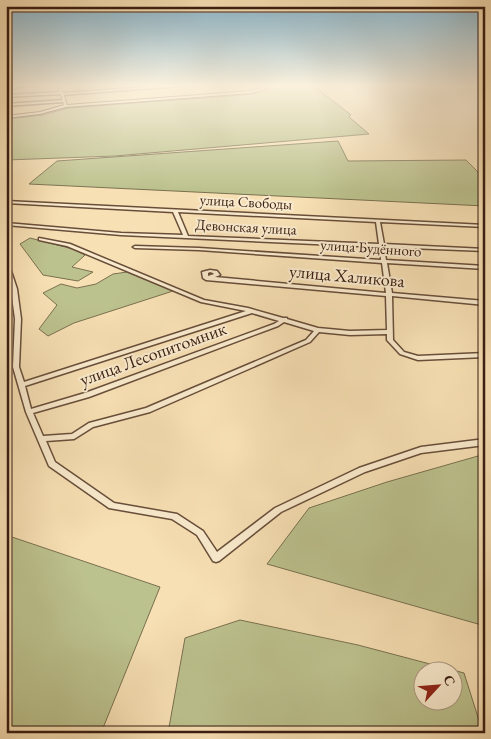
<svg xmlns="http://www.w3.org/2000/svg" width="491" height="739" viewBox="0 0 491 739" font-family="'EB Garamond',serif">
	<style>
		.green { fill: #bcc28e; stroke: #7a7050; fill-rule: evenodd }
		.lines { fill: none; stroke-linecap: round; stroke-linejoin: round }
		.minor-casing { stroke: #684e3a; stroke-width: 3 }
		.tertiary-casing { stroke: #684e3a; stroke-width: 2 }
		.secondary-casing { stroke: #391d12; stroke-width: 2 }
		.minor { fill: #faebce; fill-rule: evenodd }
		.tertiary { fill: #faebce; fill-rule: evenodd }
		.secondary { fill: #faebce; fill-rule: evenodd }
		.labels { text-anchor: middle; stroke-width: 4; stroke-linejoin: round; paint-order: stroke }
		.far-street-label { font-size: 15px; fill: #391d12; stroke: #faebce }
		.street-label { font-size: 18px; fill: #391d12; stroke: #faebce }
	</style>
	<rect width="100%" height="100%" fill="#f7e0b4"/>
	<filter id="stains"><feTurbulence type="fractalNoise" baseFrequency=".004" numOctaves="4"/><feColorMatrix values="0 0 0 0 .2 0 0 0 0 .09 0 0 0 0 .02 0 0 0 .5 -.17"/></filter>
	<radialGradient id="worn" r=".72"><stop offset=".6" stop-color="#630" stop-opacity="0"/><stop offset="1" stop-color="#630" stop-opacity=".3"/></radialGradient>
	<g class="green">
		<polygon points="281,86 314,86 351,115 349,117 369,134 115,156 6,160 6,119 43,115 68,108 254,94"/>
		<polygon points="338,141 348,161 466,160 485,179 485,206 29,184 57,161"/>
		<polygon points="30,238 73,249 85,255 72,267 93,272 78,281 43,275 20,244"/>
		<polygon points="127,272 173,291 74,323 48,336 39,329 57,305 43,293 61,284 77,288 96,284 113,274"/>
		<polygon points="485,454 485,626 267,564 309,508 387,482"/>
		<polygon points="6,535 160,587 101,733 6,733"/>
		<path d="M240,620L358,645L464,673L483,733H168L185,638ZM424,672H454V702H424Z"/>
	</g>
	<g class="lines">
		<g class="minor-casing">
			<g id="minor">
				<polygon points="13,86 25,86 6,89 6,87"/>
				<polygon points="161,86 181,86 62,95 61,94 6,97 6,95 62,92 63,93"/>
				<polygon points="64,100 63,102 6,106 6,104"/>
				<path d="M6,201L485,225V227L380,222L384,244L485,249V251L384,247L386,260L485,266V269L387,263L392,293L485,301V305L392,296L393,340L404,352L418,356L485,353V357L418,360L400,354L387,340V334L350,335L319,332L310,342L150,412L93,427L74,439L46,441L55,462L114,503L177,514L203,531L217,552L275,508L359,468L421,447L485,439V445L421,453L365,472L281,512L219,561L216,562L213,561L197,535L172,519L109,508L49,466L26,412L13,367L15,319L11,289L6,271V261L8,262L17,289L21,319L19,367L24,382L246,311L201,302L67,246L39,240V238L70,244L204,300L248,308L283,318H287V319L318,328L350,331L387,330L386,296L206,280L203,278L202,272L210,270L217,271L220,275L215,277L386,293L382,263L199,250L135,248L133,247L135,246L199,248L381,260L380,247L121,235L6,225V223L121,233L183,235L173,212L6,203ZM178,212L376,222L379,244L188,236ZM210,272L213,273L214,274L208,276V273ZM252,313L279,321L274,324L85,393L31,409L25,386ZM284,322L314,331L306,340L146,408L89,423L72,434L43,436L33,413L89,397L278,326Z"/>
			</g>
		</g>
		<g class="tertiary-casing">
			<polygon id="tertiary" points="58,86 61,86 67,105 251,91 268,86 274,86 251,93 66,107 40,114 6,118 6,116 40,112 64,105"/>
		</g>
		<g class="secondary-casing">
			<polygon id="secondary" points="485,86 485,88 482,86"/>
		</g>
		<use href="#minor" class="minor"/>
		<use href="#tertiary" class="tertiary"/>
		<use href="#secondary" class="secondary"/>
	</g>
	<linearGradient id="sky" x2="0" y2="1"><stop stop-color="#8ab8d0"/><stop offset="0.45" stop-color="#fbf1dd"/><stop offset="1" stop-color="#fbf1dd" stop-opacity="0"/></linearGradient>
	<rect width="491" height="190" fill="url(#sky)"/>
	<g class="labels">
		<g class="far-street-label">
			<text transform="translate(246 202) rotate(3)" y="5">улица Свободы</text>
			<text transform="translate(246 227) rotate(3)" y="5">Девонская улица</text>
			<text transform="translate(371 248) rotate(4)" y="5">улица Будённого</text>
		</g>
		<g class="street-label">
			<text transform="translate(347 276) rotate(5)" y="6">улица Халикова</text>
			<text transform="translate(153 354) rotate(-20)" y="6">улица Лесопитомник</text>
		</g>
	</g>
	<rect width="491" height="739" fill="none" stroke="#f7e0b4" stroke-width="25"/>
	<rect x="8" y="8" width="476" height="724" fill="none" stroke="#391d12" stroke-width="2.5"/>
	<rect x="12" y="12" width="466" height="714" fill="none" stroke="#391d12"/>
	<g transform="translate(438 686) rotate(64)"><circle r="24" fill="#faebce" stroke="#ad9983"/>
	<path d="M0-4L9 19L0 12L-9 19Z" fill="#8f2418"/>
	<text y="-8" font-size="14" font-weight="bold" text-anchor="middle" fill="#391d12">С</text>
	</g>
	<rect width="100%" height="100%" filter="url(#stains)"/>
	<rect width="100%" height="100%" fill="url(#worn)"/>
</svg>
